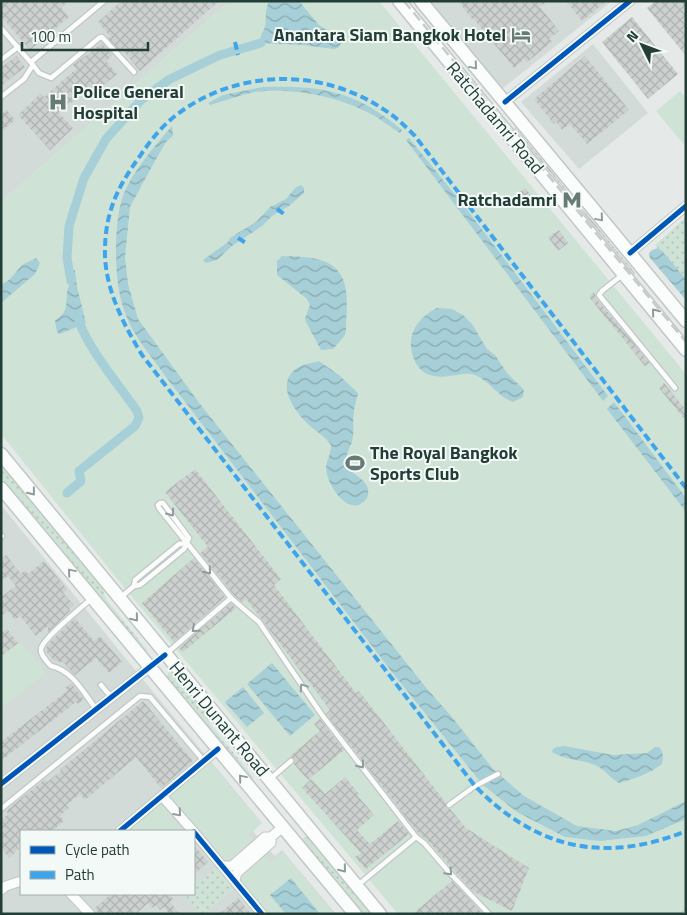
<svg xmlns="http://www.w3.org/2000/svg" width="687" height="915" viewBox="0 0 687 915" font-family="'Titillium Web',sans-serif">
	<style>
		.built { fill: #d3dbd8; fill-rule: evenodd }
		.grass { fill: url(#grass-dots) }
		.garden { fill: #cee3d5 }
		.water { fill: url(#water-waves) }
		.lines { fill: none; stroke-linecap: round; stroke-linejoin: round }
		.canal { stroke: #a7cfd7; stroke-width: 9 }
		.building { fill: url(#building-cross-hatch) }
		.lane-casing { stroke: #c2c7c5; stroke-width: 7 }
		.street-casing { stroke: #c2c7c5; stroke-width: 11 }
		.secondary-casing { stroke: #c0c8c5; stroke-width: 15 }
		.lane { stroke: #fbfcfc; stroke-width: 4.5 }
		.street { stroke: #fbfcfc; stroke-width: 9 }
		.secondary { stroke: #fbfcfc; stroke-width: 12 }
		.rail { stroke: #c7cbca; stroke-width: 2.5; stroke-dasharray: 10 5; stroke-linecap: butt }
		.quiet { stroke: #3ea4ec; stroke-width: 4; stroke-dasharray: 8 4; stroke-linecap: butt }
		.cycleway-casing { stroke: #f3f9f6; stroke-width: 8 }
		.cycleway { stroke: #0057b8; stroke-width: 5 }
		.oneway { stroke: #8f9c9a }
		.labels { text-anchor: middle; stroke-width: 4; stroke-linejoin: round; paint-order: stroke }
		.poi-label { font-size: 18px; font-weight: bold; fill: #233d37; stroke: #f3f9f6; text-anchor: end }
		.street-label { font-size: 18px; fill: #233d37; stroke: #f3f9f6 }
	</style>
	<defs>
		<pattern id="grass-dots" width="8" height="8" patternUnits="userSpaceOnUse" patternTransform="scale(1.25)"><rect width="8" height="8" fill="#cee3d5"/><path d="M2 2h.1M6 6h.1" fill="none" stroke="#b1c4b7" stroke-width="1.8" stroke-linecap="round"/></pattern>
		<pattern id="water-waves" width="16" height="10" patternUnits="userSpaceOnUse" patternTransform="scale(1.25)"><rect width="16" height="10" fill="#a7cfd7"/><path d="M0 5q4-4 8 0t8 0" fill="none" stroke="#88a9af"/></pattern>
		<pattern id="building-cross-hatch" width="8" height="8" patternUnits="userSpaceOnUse" patternTransform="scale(1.25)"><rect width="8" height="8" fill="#ccd1cf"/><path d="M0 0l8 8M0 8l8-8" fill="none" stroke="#afb4b2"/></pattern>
	</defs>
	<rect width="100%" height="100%" fill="#e5eae8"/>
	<g class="built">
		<polygon points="1,1 230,1 1,202"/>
		<polygon points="430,1 612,1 502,89"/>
		<polygon points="593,44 648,113 579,169 521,102"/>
		<path d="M1,505L149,687L262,823L253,831L275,856L282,850L336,914H1ZM21,831H194V894H21Z"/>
	</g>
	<g class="grass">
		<polygon points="686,217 686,279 655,245"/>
		<polygon points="1,464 100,582 106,599 148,651 146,652 1,477"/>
		<polygon points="169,672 175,676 202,708 211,725 254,778 252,779 166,677"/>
		<polygon points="306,836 315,843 373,914 364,914 302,842 302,839"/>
		<polygon points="217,866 235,888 203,914 200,914 184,894 194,894 194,886"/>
	</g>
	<g class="garden">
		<polygon points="230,1 379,1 686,374 686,914 398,914 127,591 1,434 1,202"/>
		<polygon points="680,91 686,98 686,147 656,111"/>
		<polygon points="21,642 46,673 1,708 1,657"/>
		<polygon points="207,760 261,823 248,834 256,844 231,864 223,862 165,796"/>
		<polygon points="161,804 183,831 127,831"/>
		<polygon points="283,852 334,914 263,914 236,879 262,854 270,864"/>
	</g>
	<g class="water">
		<path d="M269,1H299L319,25L342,40C340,46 339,49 333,49L303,45L261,43C259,35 263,34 265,27C267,17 264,13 269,1Z"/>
		<path d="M262,87C322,85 356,91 402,130L400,133C390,127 381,119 371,114C338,96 292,87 255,92C240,95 224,101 210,105L208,103L223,95Z"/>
		<path d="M172,126L173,136L166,142L156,159L130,207L125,257L128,284L138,319L200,404L428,690L452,717L493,769L524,796L577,826L616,831L638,825L686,801V819L646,836L599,841L565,837L517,812L483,785L395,676L166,377C152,357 133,336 125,313C118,294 116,272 116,252C116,234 117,216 122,199C130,174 155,146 172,126Z"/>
		<polygon points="409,138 466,208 608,396 603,401 406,140"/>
		<polygon points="301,185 304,188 304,193 289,206 272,216 262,226 232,246 217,260 206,263 203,260 228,242 230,238 257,221 270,207 286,199 296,187"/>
		<polygon points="658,248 662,251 686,279 686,300 650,258 649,253 652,250"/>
		<path d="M282,256C309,257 342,256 346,291C348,303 346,317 346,330L345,335L333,349L321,350L306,322L305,318L310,305L307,299L277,275V261Z"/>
		<polygon points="36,258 40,263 35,274 1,303 1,285 10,279 22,265"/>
		<path d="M75,270L77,287L86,323L60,334L57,332L55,321C57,318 62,316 64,312C69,303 64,293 70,284L68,271Z"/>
		<path d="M437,308L452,309L463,315L472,324L487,349L495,355L507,373L524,390L523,397L513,402C498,397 486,377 472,374C458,372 447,380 430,375C414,370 407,346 413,332C417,321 427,313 437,308Z"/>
		<path d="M319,361L339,375L358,393C357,400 354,406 354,412C352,424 355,430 352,442C349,449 344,458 347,465C352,476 371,480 368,495C367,500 363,503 358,505C342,509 326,481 326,467C327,460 331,453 331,445C325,436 315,431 308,424C293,410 275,383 297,368C303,364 312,363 319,361Z"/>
		<polygon points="614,402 686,498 686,512 607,409"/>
		<polygon points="272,663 315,715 290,736 247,684"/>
		<polygon points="243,687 264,713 247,727 225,702"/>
		<path d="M564,746L613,755L647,753L655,747H659C664,752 663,758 662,764C649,774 634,779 619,783C611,779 605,770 597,766C583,759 566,761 552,752L553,749L557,747Z"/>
		<polygon points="291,878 320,914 286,914 270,895"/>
	</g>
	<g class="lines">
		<g class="canal">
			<polyline points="71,281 67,258 69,226 84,178 106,139 141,100 170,79 220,55 261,43"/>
			<path d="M67,493L81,481L79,471L135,426L139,418L137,411C121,388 82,341 78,316"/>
		</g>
	</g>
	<g class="building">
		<polygon points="1,1 68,1 61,8 69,17 30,50 1,16"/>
		<polygon points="121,1 219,1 140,71 121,48 119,50 108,38 110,36 98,22"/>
		<polygon points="458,1 548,1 540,7 559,31 549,39 552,42 527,62 524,59 514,68 473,18 472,19"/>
		<polygon points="566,1 607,1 582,21"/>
		<polygon points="656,1 686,1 686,56 647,8"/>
		<polygon points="632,17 678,74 648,99 602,42"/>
		<polygon points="102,43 113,55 106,61 117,74 88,98 83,93 59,113 73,128 50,150 18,115 41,93 44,97 76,69 73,65"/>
		<polygon points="16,56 25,67 1,86 1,68"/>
		<polygon points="585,56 629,110 587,144 570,124 562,130 556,122 554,124 534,99"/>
		<polygon points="7,110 15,120 1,132 1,114"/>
		<polygon points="515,127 635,273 634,274 514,128"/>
		<polygon points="525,188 536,201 528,208 516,195"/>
		<polygon points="559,230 568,243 558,251 548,237"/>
		<polygon points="594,292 596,298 650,363 645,366 589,297"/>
		<polygon points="664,383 686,410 686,421 659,388"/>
		<polygon points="195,469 281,579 274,585 356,693 359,691 446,803 446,808 450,809 466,828 529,868 512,911 472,891 427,840 419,834 326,714 330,710 262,620 246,599 242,602 234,595 200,553 208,547 165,492"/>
		<polygon points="6,555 21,574 25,570 28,574 44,561 67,589 63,593 74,605 69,609 70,611 48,632 48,626 36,636 20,616 15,620 8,611 1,616 1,597 16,586 8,576 1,581 1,559"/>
		<polygon points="194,558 225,597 174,642 142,603"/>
		<polygon points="231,603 236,608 183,652 179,648"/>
		<polygon points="75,618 94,641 100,636 122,662 109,673 96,658 75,675 63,662 54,661 46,651 47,646 51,641"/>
		<polygon points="7,629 18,643 1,656 1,633"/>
		<polygon points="71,683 84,699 78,704 76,702 1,761 1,742 67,691 65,688"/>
		<polygon points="143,701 193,761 161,788 136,757 85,800 80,794 66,805 69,808 60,816 64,821 52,831 21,831 21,842 17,846 19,849 9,858 1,848 1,820 8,814 6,811 45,779 47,782 61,771 60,770"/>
		<polygon points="320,719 344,750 308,780 294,764 294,759 289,757 320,731 314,724"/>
		<polygon points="345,777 359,794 357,795 374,815 357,830 370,844 398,821 409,834 366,869 355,857 361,853 302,788 311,779 325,794"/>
		<polygon points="194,845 208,862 194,874"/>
		<polygon points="452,881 483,914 412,914"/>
		<polygon points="111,894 169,894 173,899 170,902 180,914 169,914 164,907 160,910 156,905 152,908 148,903 136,914 99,914 95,908"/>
		<polygon points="238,898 251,914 218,914 227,907"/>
	</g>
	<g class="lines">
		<g class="lane-casing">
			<g id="lane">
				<polyline points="1,28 33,65 24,79 1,97"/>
				<polyline points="1,60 18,47"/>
				<polyline points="31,62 104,1"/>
				<polyline points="33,65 39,73 51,78 99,38 102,37 134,72"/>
				<polyline points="622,275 602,291 599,295 675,388"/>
				<polyline points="1,537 2,536"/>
				<polyline points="134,586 135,580 179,544 186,543"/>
				<polyline points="120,598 134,586 140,585 184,549 189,538 163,503 160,503 158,505 159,508 231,598"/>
				<path d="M91,599C81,608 42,639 41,649C40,655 47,662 51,666C72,670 84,693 96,709"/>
				<polyline points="167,653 231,598 259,622 322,715 416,837 424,843 449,872 489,914"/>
				<polyline points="101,685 111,697"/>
				<polyline points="270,779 291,761"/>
				<polyline points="449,805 475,786 498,774"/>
				<polyline points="1,809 140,696 150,697 204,761"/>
				<polyline points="358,885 416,837"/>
				<polyline points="684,914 686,913"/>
			</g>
		</g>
		<g class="street-casing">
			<g id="street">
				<polyline points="505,102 630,1"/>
				<polyline points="630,253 686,206"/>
				<polyline points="1,784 150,667"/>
				<polyline points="162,796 193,831"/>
				<polyline points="120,831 218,749"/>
				<polyline points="194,832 262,914"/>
				<polyline points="224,866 232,866 265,837 271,837 283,827"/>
				<polyline points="235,880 237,873 271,843 271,837"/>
				<polyline points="1,890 6,886 21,881"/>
				<polyline points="71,894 90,914"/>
			</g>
		</g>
		<g class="secondary-casing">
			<g id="secondary">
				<polyline points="399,1 686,350"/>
				<polyline points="421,1 686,321"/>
				<polyline points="1,454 380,914"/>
				<polyline points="1,488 355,914"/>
			</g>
		</g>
		<use href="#lane" class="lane"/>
		<use href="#street" class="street"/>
		<use href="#secondary" class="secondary"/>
		<polyline class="rail" points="404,1 686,342"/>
		<g class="quiet">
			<polyline points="235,42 238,55"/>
			<polyline points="277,209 284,214"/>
			<polyline points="238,238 246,243"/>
			<path d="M686,488L415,136C405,126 395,116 383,109C320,67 235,69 175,116C161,127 150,141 140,156C116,189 104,215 105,257C107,293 124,325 142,355L475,786C536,849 605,864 686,831"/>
		</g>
		<g class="cycleway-casing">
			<g id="cycleway">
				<polyline points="505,102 630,1"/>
				<polyline points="630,253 686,206"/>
				<polyline points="1,784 165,655"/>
				<polyline points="120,831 218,749"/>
				<polyline points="194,832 262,914"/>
			</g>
		</g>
		<use href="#cycleway" class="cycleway"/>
	</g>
	<defs><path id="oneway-chevron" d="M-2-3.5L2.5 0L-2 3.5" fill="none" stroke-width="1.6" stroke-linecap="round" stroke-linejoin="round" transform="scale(1.25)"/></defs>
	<g class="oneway">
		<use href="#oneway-chevron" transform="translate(474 66) rotate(50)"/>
		<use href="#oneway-chevron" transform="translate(600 218) rotate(50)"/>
		<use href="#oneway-chevron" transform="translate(655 312) rotate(-129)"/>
		<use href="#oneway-chevron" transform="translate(32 492) rotate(51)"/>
		<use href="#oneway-chevron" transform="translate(171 513) rotate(54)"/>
		<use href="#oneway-chevron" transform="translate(208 571) rotate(51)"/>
		<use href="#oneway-chevron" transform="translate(71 572) rotate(-130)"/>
		<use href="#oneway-chevron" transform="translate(135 618) rotate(51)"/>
		<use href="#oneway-chevron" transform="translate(195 629) rotate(139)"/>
		<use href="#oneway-chevron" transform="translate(303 687) rotate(-124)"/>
		<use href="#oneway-chevron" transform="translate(361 765) rotate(52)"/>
		<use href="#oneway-chevron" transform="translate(242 778) rotate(-130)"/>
		<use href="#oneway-chevron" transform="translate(178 813) rotate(49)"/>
		<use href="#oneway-chevron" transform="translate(343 869) rotate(51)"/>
		<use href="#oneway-chevron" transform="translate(449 872) rotate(47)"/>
	</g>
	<defs>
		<g id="hotel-bare" transform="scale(1.5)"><path d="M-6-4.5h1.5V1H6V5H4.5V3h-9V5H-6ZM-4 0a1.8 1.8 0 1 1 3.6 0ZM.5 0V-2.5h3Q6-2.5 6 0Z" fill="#677a75" stroke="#f3f9f6" stroke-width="2.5" paint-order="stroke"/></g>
		<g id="hospital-bare" transform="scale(1.5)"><path d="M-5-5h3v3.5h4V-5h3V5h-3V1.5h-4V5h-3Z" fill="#677a75" stroke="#f3f9f6" stroke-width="2.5" paint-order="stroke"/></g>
		<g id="metro-bare" transform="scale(1.5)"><path d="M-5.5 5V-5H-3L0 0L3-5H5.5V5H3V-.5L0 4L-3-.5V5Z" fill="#677a75" stroke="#f3f9f6" stroke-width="2.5" paint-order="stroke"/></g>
		<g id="stadium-bare" transform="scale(1.5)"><path d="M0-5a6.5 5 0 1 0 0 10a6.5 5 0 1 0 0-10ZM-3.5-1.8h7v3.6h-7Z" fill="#677a75" stroke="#f3f9f6" stroke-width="2.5" paint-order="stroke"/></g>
	</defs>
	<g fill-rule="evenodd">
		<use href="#hotel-bare" x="521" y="35"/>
		<use href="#hospital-bare" x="58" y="102"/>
		<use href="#metro-bare" x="572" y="200"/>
		<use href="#stadium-bare" x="355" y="463"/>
	</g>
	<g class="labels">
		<g class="poi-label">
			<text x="506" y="41">Anantara Siam Bangkok Hotel</text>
			<text x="73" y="98" text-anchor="start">Police General<tspan x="73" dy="21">Hospital</tspan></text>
			<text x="557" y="206">Ratchadamri</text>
			<text x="370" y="459" text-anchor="start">The Royal Bangkok<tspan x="370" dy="21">Sports Club</tspan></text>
		</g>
		<g class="street-label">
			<text transform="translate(495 118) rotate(50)" y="6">Ratchadamri Road</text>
			<text transform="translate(219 719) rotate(50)" y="6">Henri Dunant Road</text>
		</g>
	</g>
	<rect width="687" height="915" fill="none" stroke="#233d37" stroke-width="5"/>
	<rect x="20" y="830" width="175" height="65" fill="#f3f9f6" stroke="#a0aeaa"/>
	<rect x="30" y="846" width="25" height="8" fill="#0057b8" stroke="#a0aeaa"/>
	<text x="65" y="855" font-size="15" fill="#233d37">Cycle path</text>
	<rect x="30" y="871" width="25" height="8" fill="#3ea4ec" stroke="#a0aeaa"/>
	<text x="65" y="880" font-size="15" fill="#233d37">Path</text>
	<g transform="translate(642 45) rotate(312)" stroke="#f3f9f6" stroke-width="4" paint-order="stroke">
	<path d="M0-4L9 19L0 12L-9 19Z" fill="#233d37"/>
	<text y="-8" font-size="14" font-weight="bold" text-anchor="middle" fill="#233d37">N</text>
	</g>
	<path d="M22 42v8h126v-8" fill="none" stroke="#233d37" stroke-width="2.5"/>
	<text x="30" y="42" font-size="15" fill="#233d37" stroke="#f3f9f6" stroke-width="4" paint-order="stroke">100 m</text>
</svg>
